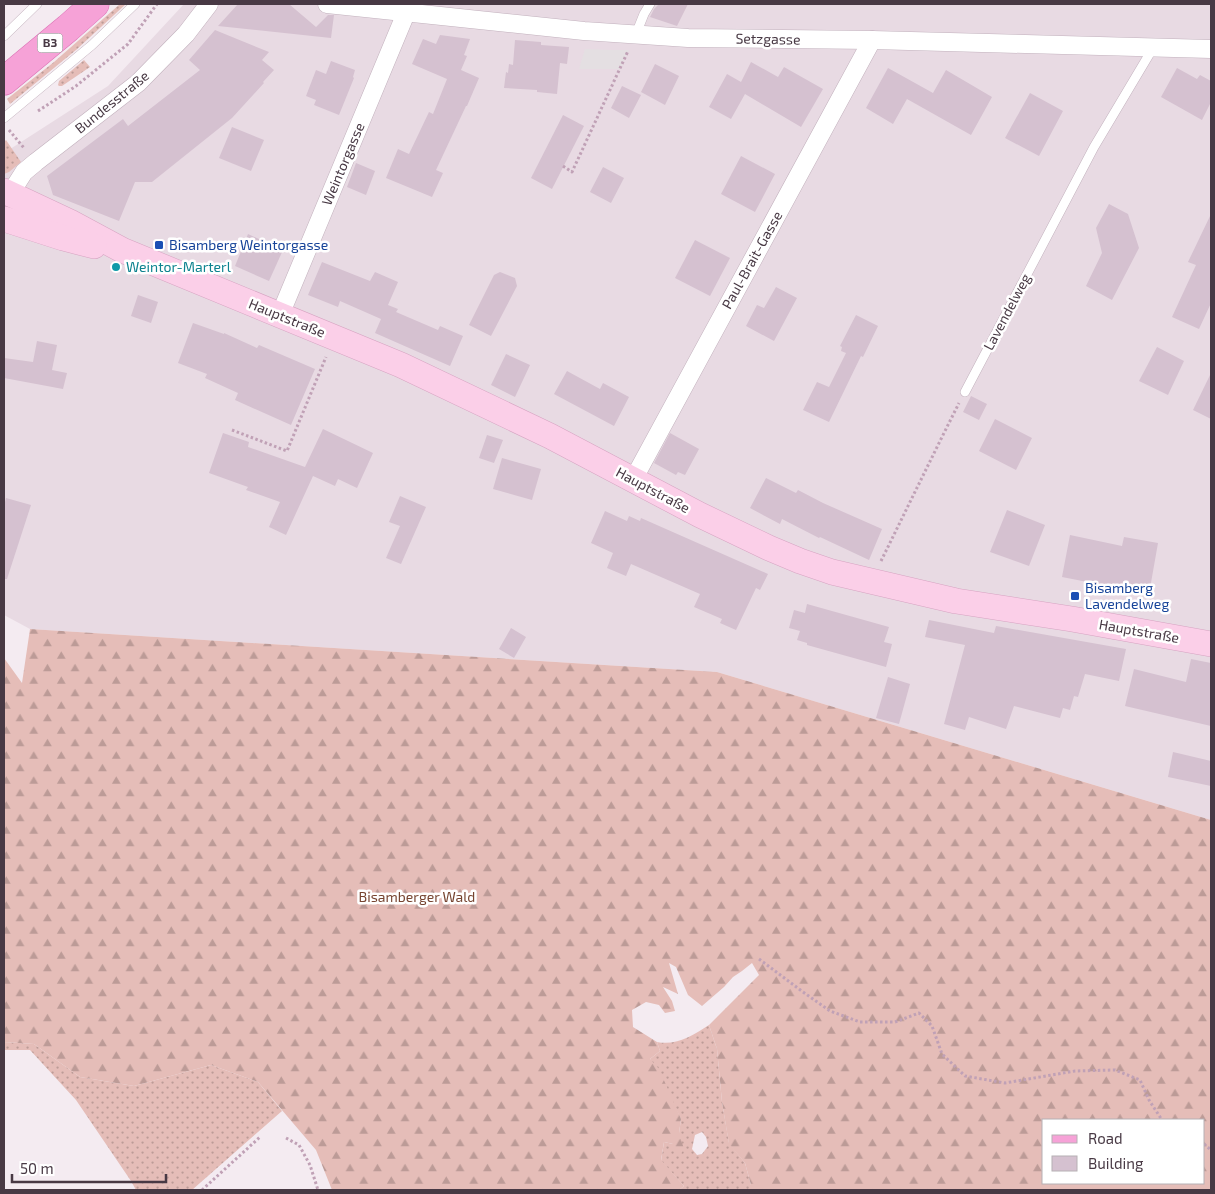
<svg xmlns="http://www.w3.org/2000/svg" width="1215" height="1194" viewBox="0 0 1215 1194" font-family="'Exo 2',sans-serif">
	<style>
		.residential { fill: #e8dae3 }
		.grass { fill: url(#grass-dots); fill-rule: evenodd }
		.forest { fill: url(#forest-firs); fill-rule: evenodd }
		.parking { fill: #e4dfe2 }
		.building { fill: #d5c1d0 }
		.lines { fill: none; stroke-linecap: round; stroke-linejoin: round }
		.lane-casing { stroke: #c2b1bd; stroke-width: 10 }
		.street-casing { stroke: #c2b1bd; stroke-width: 19 }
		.secondary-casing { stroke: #d6a4c2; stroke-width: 26 }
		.primary-casing { stroke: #db73b5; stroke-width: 29 }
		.path { stroke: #c0a1b6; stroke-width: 3; stroke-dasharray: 2.5 2.5; stroke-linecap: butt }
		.lane { stroke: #fff; stroke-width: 9 }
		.street { stroke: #fff; stroke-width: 18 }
		.secondary { stroke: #fbcfe8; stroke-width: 25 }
		.primary { stroke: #f6a2d7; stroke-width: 28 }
		.transit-dot { fill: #1a4fb4; stroke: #fff; stroke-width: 2 }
		.culture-dot { fill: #0f9aa8; stroke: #fff; stroke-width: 2 }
		.labels { text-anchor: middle; stroke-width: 5; stroke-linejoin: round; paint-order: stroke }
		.shield { fill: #fff; stroke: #7f747c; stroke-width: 1 }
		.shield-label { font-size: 12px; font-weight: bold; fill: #483944 }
		.street-label { font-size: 14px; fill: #483944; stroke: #fff }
		.transit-label { font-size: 14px; fill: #164399; stroke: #fff; text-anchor: start }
		.culture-label { font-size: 14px; fill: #0d838f; stroke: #fff; text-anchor: start }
		.park-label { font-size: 14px; fill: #764430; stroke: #fff }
	</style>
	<defs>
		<pattern id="grass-dots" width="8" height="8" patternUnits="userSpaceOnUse" patternTransform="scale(1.25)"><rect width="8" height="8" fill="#e5bdb8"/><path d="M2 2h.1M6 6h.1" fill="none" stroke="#bc9b97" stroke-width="1.8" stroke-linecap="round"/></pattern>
		<pattern id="forest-firs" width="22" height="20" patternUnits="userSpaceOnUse" patternTransform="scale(1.25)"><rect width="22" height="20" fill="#e5bdb8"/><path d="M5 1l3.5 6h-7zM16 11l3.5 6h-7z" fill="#bc9b97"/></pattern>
	</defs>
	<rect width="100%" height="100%" fill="#f4ebf1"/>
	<polygon class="residential" points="184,4 1211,4 1211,820 717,672 30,629 4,615 4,153 108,86"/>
	<g class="grass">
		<polygon points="120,4 126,4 76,50 10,104 7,99 54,62"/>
		<polygon points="84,60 90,67 62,86 59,86 58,85 59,81"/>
		<polygon points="6,140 21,162 9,172 4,174 4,142"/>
		<path d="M 709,1025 L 717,1049 L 722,1102 L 729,1143 L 745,1163 L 751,1185 L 751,1190 L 679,1190 L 684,1186 L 661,1161 L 664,1142 L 673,1144 L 679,1133 L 681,1119 L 650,1059 L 660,1051 L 657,1042 C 677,1046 693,1035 709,1025 ZM 702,1132 L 706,1137 L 708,1146 L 702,1154 L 697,1155 L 692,1149 L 695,1135 Z"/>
		<polygon points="4,1042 34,1044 80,1077 134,1086 211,1065 258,1082 282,1111 192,1190 136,1190 131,1181 76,1100 30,1050 4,1050"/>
	</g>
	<path class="forest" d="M 30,629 L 717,672 L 1211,820 L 1211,1190 L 751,1190 L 751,1185 L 745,1163 L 729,1144 L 722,1102 L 717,1049 L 709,1025 L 759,975 L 752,963 L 742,971 L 733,977 L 724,987 L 702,1006 L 688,995 L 676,967 L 669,963 L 678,994 L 663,987 L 672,1001 L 675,1011 L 665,1013 L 659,1005 L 646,1002 L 632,1010 L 633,1027 L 657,1042 L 660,1051 L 650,1059 L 659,1069 L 681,1119 L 679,1133 L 684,1149 L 680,1155 L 673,1144 L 664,1142 L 661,1160 L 684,1186 L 679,1190 L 332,1190 L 316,1150 L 258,1082 L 211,1065 L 134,1086 L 80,1077 L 34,1044 L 4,1042 L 4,658 L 22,683 ZM 1044,1120 L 1204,1120 L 1204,1183 L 1044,1183 Z"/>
	<polygon class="parking" points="585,49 612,50 629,50 620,69 579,69"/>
	<g class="building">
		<polygon points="238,4 289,4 316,27 328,15 334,15 331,38 218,26"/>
		<polygon points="659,4 688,4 677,26 650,17 654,9"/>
		<polygon points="215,30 269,52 262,60 274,70 263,82 264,83 232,118 152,182 135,182 119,221 53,195 47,176 123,119 128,126 200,70 189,60"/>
		<polygon points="440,35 470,39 464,55 467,56 461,70 479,78 467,106 466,106 436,170 443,173 432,197 386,178 398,149 409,154 429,112 433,114 447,79 412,64 423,39 436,44"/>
		<polygon points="515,40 541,42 541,45 569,47 567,64 560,63 557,94 537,92 537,90 504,88 506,72 508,73 509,64 513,65"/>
		<polygon points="331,61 355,70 353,77 354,78 339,115 314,105 316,100 306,96 316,70 326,74"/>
		<polygon points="751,62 778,77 784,67 823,89 801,127 745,94 731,119 709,107 727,74 741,82"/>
		<polygon points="655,64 679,76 665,105 641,92"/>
		<polygon points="888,68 933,93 946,70 992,97 971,135 907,99 893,124 866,108"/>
		<polygon points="1177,68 1197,79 1200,75 1211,81 1211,102 1202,120 1161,97"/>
		<polygon points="622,86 641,95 629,118 611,108"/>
		<polygon points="1030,93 1063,111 1039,156 1005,138"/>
		<polygon points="563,115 584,126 552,189 531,178"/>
		<polygon points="232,127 264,140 251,171 219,158"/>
		<polygon points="741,156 775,174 755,212 721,194"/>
		<polygon points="356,163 375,171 366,195 347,187"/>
		<polygon points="603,167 624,178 611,203 590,192"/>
		<polygon points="1109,204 1128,214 1139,248 1112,300 1086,286 1102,253 1096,228"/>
		<polygon points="1211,214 1211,303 1199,329 1172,317 1196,265 1188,262"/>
		<polygon points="248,234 283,250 269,281 235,266"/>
		<polygon points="695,240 730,258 710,296 675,278"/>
		<polygon points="322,262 370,281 375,272 398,282 388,305 398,309 396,312 438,330 440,326 463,336 450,366 375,333 381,319 340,301 338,307 308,295"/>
		<polygon points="500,272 515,278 517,286 491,336 469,325 494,275"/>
		<polygon points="776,287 797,298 774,341 746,326 757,305 764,308"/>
		<polygon points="138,295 158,302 151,323 131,316"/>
		<polygon points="856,315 878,326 863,357 861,356 829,422 803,410 817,382 829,387 846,353 841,351 842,347 840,346"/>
		<polygon points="193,323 224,334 224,333 257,348 259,345 315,369 291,425 235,400 238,393 205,378 207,374 178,363"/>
		<polygon points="37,341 57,345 52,370 67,373 63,389 4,378 4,358 33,362"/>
		<polygon points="1157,347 1184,361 1168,395 1139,381"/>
		<polygon points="506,354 530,365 515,397 491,385"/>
		<polygon points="567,371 600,389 603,383 629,397 614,426 554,394"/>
		<polygon points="1211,373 1211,419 1193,410"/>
		<polygon points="971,396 987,404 979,420 963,412"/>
		<polygon points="995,419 1032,438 1016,470 979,451"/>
		<polygon points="323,429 373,453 357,488 338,479 335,486 313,476 286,535 269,527 280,502 246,490 248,487 209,473 223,433 249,442 248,447 305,467"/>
		<polygon points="670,433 699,449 685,475 678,472 676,475 654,463"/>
		<polygon points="487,435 503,440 494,463 479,458"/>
		<polygon points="502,458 541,469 532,500 493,489"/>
		<polygon points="766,478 796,493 798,490 823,503 882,529 869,560 820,537 819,538 782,519 780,524 750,508"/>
		<polygon points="400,496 426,507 401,564 386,558 400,526 389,522"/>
		<polygon points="6,498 31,505 7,579 4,579 4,506"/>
		<polygon points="1007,510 1045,525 1029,566 990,552"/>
		<polygon points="605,511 627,521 629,516 640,521 641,518 768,574 760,590 756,588 736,630 720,623 722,619 694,607 700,594 631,564 626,576 607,568 613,553 591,543"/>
		<polygon points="1070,535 1122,546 1124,537 1158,543 1149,594 1062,577"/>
		<polygon points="807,604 889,627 884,642 892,644 886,667 807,645 807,643 797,640 800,631 789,628 794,610 805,613"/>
		<polygon points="929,620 994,633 996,626 1126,649 1119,681 1085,674 1078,697 1074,696 1070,710 1063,708 1060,718 1014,706 1006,729 969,717 965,730 944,724 965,645 925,637"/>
		<polygon points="511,628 526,637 514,658 499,649"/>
		<polygon points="1191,659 1211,663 1211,726 1125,706 1134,669 1186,682"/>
		<polygon points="888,677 910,684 899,724 876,718"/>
		<polygon points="1173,752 1211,761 1211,786 1168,777"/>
	</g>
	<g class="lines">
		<defs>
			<g id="lane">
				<polyline points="636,34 644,14 650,4"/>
				<polyline points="4,36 37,4"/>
				<polyline points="4,118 92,45 135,4"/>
				<polyline points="965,392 1094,147 1153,48"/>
			</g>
			<g id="street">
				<polyline points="327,4 584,31 688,38 872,40 1211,49"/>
				<polyline points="10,194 24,172 36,162 138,83 186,34 209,4"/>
				<polyline points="280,315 406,13"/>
				<polyline points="633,480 872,40"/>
			</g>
			<g id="secondary">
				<polyline points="4,191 70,222 122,250 401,365 550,436 700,515 769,548 800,561 832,572 956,601 1072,619 1211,644"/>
				<polyline points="4,219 63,238 94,246"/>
			</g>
			<polyline id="primary" points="4,81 68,28 95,4"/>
		</defs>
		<use href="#lane" class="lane-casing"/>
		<use href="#street" class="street-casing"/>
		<use href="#secondary" class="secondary-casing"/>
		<use href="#primary" class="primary-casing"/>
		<g class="path">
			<polyline points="38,111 76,86 128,44 157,4"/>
			<polyline points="9,130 24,148"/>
			<polyline points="563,166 572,172 628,51"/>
			<polyline points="232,430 287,451 326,357"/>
			<polyline points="881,561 940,441 959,403"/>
			<polyline points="759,959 803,992 830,1011 860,1022 895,1022 919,1013 932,1026 942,1054 965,1076 1005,1083 1075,1071 1115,1070 1140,1080 1149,1100 1162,1120"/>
			<polyline points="286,1138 299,1145 310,1165 318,1190"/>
			<polyline points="1204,1144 1211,1150"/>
			<polyline points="202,1190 260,1137"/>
		</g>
		<use href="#lane" class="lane"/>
		<use href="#street" class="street"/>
		<use href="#secondary" class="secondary"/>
		<use href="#primary" class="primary"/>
	</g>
	<g class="transit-dot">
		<rect x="154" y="240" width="10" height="10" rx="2.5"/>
		<rect x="1070" y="591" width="10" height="10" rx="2.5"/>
	</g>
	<circle class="culture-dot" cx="116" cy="267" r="5"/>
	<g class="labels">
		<rect class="shield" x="37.5" y="33.5" width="25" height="19" rx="4"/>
		<g class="shield-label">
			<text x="50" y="47">B3</text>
		</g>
		<g class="street-label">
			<text transform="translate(768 39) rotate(1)" y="5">Setzgasse</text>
			<text transform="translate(112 102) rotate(-39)" y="5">Bundesstraße</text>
			<text transform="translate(343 164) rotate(-67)" y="5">Weintorgasse</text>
			<text transform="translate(752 260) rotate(-61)" y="5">Paul-Brait-Gasse</text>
			<text transform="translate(1007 312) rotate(-62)" y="5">Lavendelweg</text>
			<text transform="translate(287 318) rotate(22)" y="5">Hauptstraße</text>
			<text transform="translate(653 490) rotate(28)" y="5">Hauptstraße</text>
			<text transform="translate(1139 631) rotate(10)" y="5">Hauptstraße</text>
		</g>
		<g class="transit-label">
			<text x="169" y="250">Bisamberg Weintorgasse</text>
			<text x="1085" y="593">Bisamberg<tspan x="1085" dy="16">Lavendelweg</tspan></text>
		</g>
		<g class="culture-label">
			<text x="126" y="272">Weintor-Marterl</text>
		</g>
		<g class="park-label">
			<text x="417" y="902">Bisamberger Wald</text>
		</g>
	</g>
	<rect width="1215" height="1194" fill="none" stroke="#483944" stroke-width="10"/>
	<rect x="1042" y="1119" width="162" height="65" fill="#ffffff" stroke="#b6b0b4"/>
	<rect x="1052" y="1135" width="25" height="8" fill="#f6a2d7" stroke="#b6b0b4"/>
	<text x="1088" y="1144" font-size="15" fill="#483944">Road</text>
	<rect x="1052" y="1156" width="25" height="15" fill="#d5c1d0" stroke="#b6b0b4"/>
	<text x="1088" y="1169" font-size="15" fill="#483944">Building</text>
	<path d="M12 1174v8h154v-8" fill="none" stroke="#483944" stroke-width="2.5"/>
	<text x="20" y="1174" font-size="15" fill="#483944" stroke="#ffffff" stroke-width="4" paint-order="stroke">50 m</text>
</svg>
